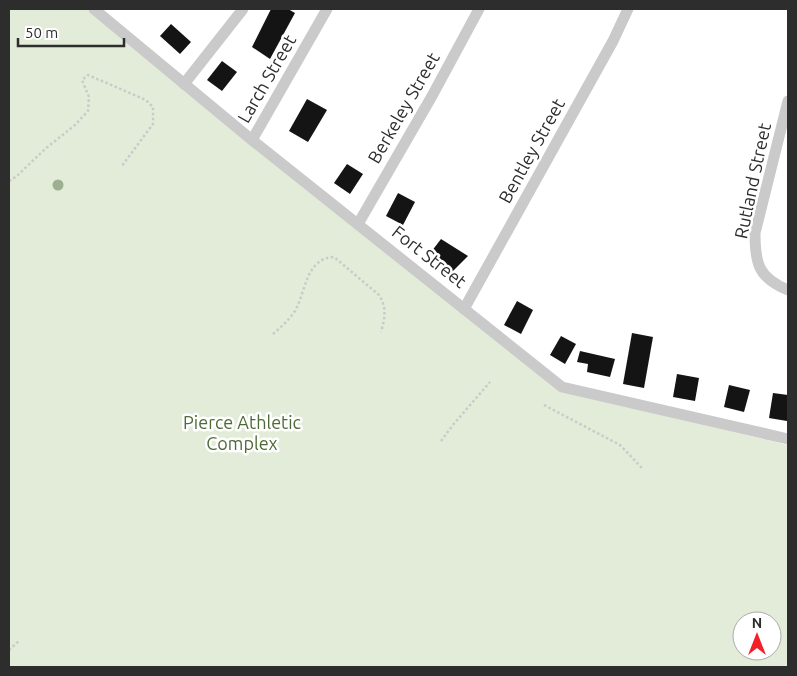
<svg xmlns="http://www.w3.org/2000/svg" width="797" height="676" viewBox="0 0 797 676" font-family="Ubuntu,sans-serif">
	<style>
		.green { fill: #e2ecd9; fill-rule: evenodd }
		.building { fill: #141414 }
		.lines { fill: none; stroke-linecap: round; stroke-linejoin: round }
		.path { stroke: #cacaca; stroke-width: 2.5; stroke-dasharray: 2.5 2.5; stroke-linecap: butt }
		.street { stroke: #cacaca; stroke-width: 11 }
		.tree { fill: #9eae91 }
		.labels { text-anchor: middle; stroke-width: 5; stroke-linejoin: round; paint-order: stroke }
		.street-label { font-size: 18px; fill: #2d2d2d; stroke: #fff }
		.park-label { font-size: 18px; fill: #4e6b37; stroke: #fff }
	</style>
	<rect width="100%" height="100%" fill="#fff"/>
	<path class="green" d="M 9,9 L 87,9 L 563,390 L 586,397 L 788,445 L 788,667 L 9,667 ZM 742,621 L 772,621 L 772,651 L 742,651 Z"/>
	<g class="building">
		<polygon points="271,9 288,9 295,13 270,59 252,47"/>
		<polygon points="171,24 191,42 180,54 160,36"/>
		<polygon points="222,61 237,72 222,91 207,80"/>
		<polygon points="307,99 327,110 308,142 289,131"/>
		<polygon points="347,164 363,174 350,194 334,183"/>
		<polygon points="398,193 415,202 403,225 386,216"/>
		<polygon points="441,239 468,256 450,274 428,256"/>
		<polygon points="517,301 533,310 521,334 504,325"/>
		<polygon points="632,333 653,337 644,388 623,384"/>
		<polygon points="561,336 576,344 565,364 550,355"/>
		<polygon points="580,351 615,359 610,377 587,372 588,364 577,362"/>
		<polygon points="677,374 699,378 695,401 673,397"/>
		<polygon points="729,385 750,390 744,412 724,407"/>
		<polygon points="773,393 788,395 787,421 769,418"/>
	</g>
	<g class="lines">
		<g class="path">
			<polyline points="9,181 17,176 45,149 75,125 88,111 89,97 82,80 88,75 146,100 153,107 153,124 121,167"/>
			<path d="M 273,334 C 281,327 289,320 295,311 C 306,291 306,258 334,257 L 379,295 C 387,308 385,318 381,332"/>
			<polyline points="544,405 620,445 642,468"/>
			<polyline points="441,441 452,426 490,382"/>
			<polyline points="9,650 20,640"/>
		</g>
		<g class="street">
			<polyline points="94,9 252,140 562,387 788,439"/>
			<polyline points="184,84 243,9"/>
			<path d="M 788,101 L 755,233 C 755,263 758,278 788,290"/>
			<polyline points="252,140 327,9"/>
			<polyline points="358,224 432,96 479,9"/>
			<polyline points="464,309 613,41 628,9"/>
		</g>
	</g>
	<circle class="tree" cx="58" cy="185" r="5.5"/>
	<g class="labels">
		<g class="street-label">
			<text transform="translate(267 79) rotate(-60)" y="6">Larch Street</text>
			<text transform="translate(404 108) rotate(-60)" y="6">Berkeley Street</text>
			<text transform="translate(532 151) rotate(-61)" y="6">Bentley Street</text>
			<text transform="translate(753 181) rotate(-78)" y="6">Rutland Street</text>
			<text transform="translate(429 257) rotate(38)" y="6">Fort Street</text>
		</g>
		<g class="park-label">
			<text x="242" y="429">Pierce Athletic<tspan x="242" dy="21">Complex</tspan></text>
		</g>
	</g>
	<rect width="797" height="676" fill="none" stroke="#2d2d2d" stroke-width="20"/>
	<g transform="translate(757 636)"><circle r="24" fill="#ffffff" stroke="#ababab"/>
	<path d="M0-4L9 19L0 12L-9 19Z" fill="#f22128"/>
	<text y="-8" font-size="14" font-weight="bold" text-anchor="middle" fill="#2d2d2d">N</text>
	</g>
	<path d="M18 38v8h106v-8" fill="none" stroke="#2d2d2d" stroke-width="2.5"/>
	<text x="25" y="38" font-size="15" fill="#2d2d2d" stroke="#ffffff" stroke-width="4" paint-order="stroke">50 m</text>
</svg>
